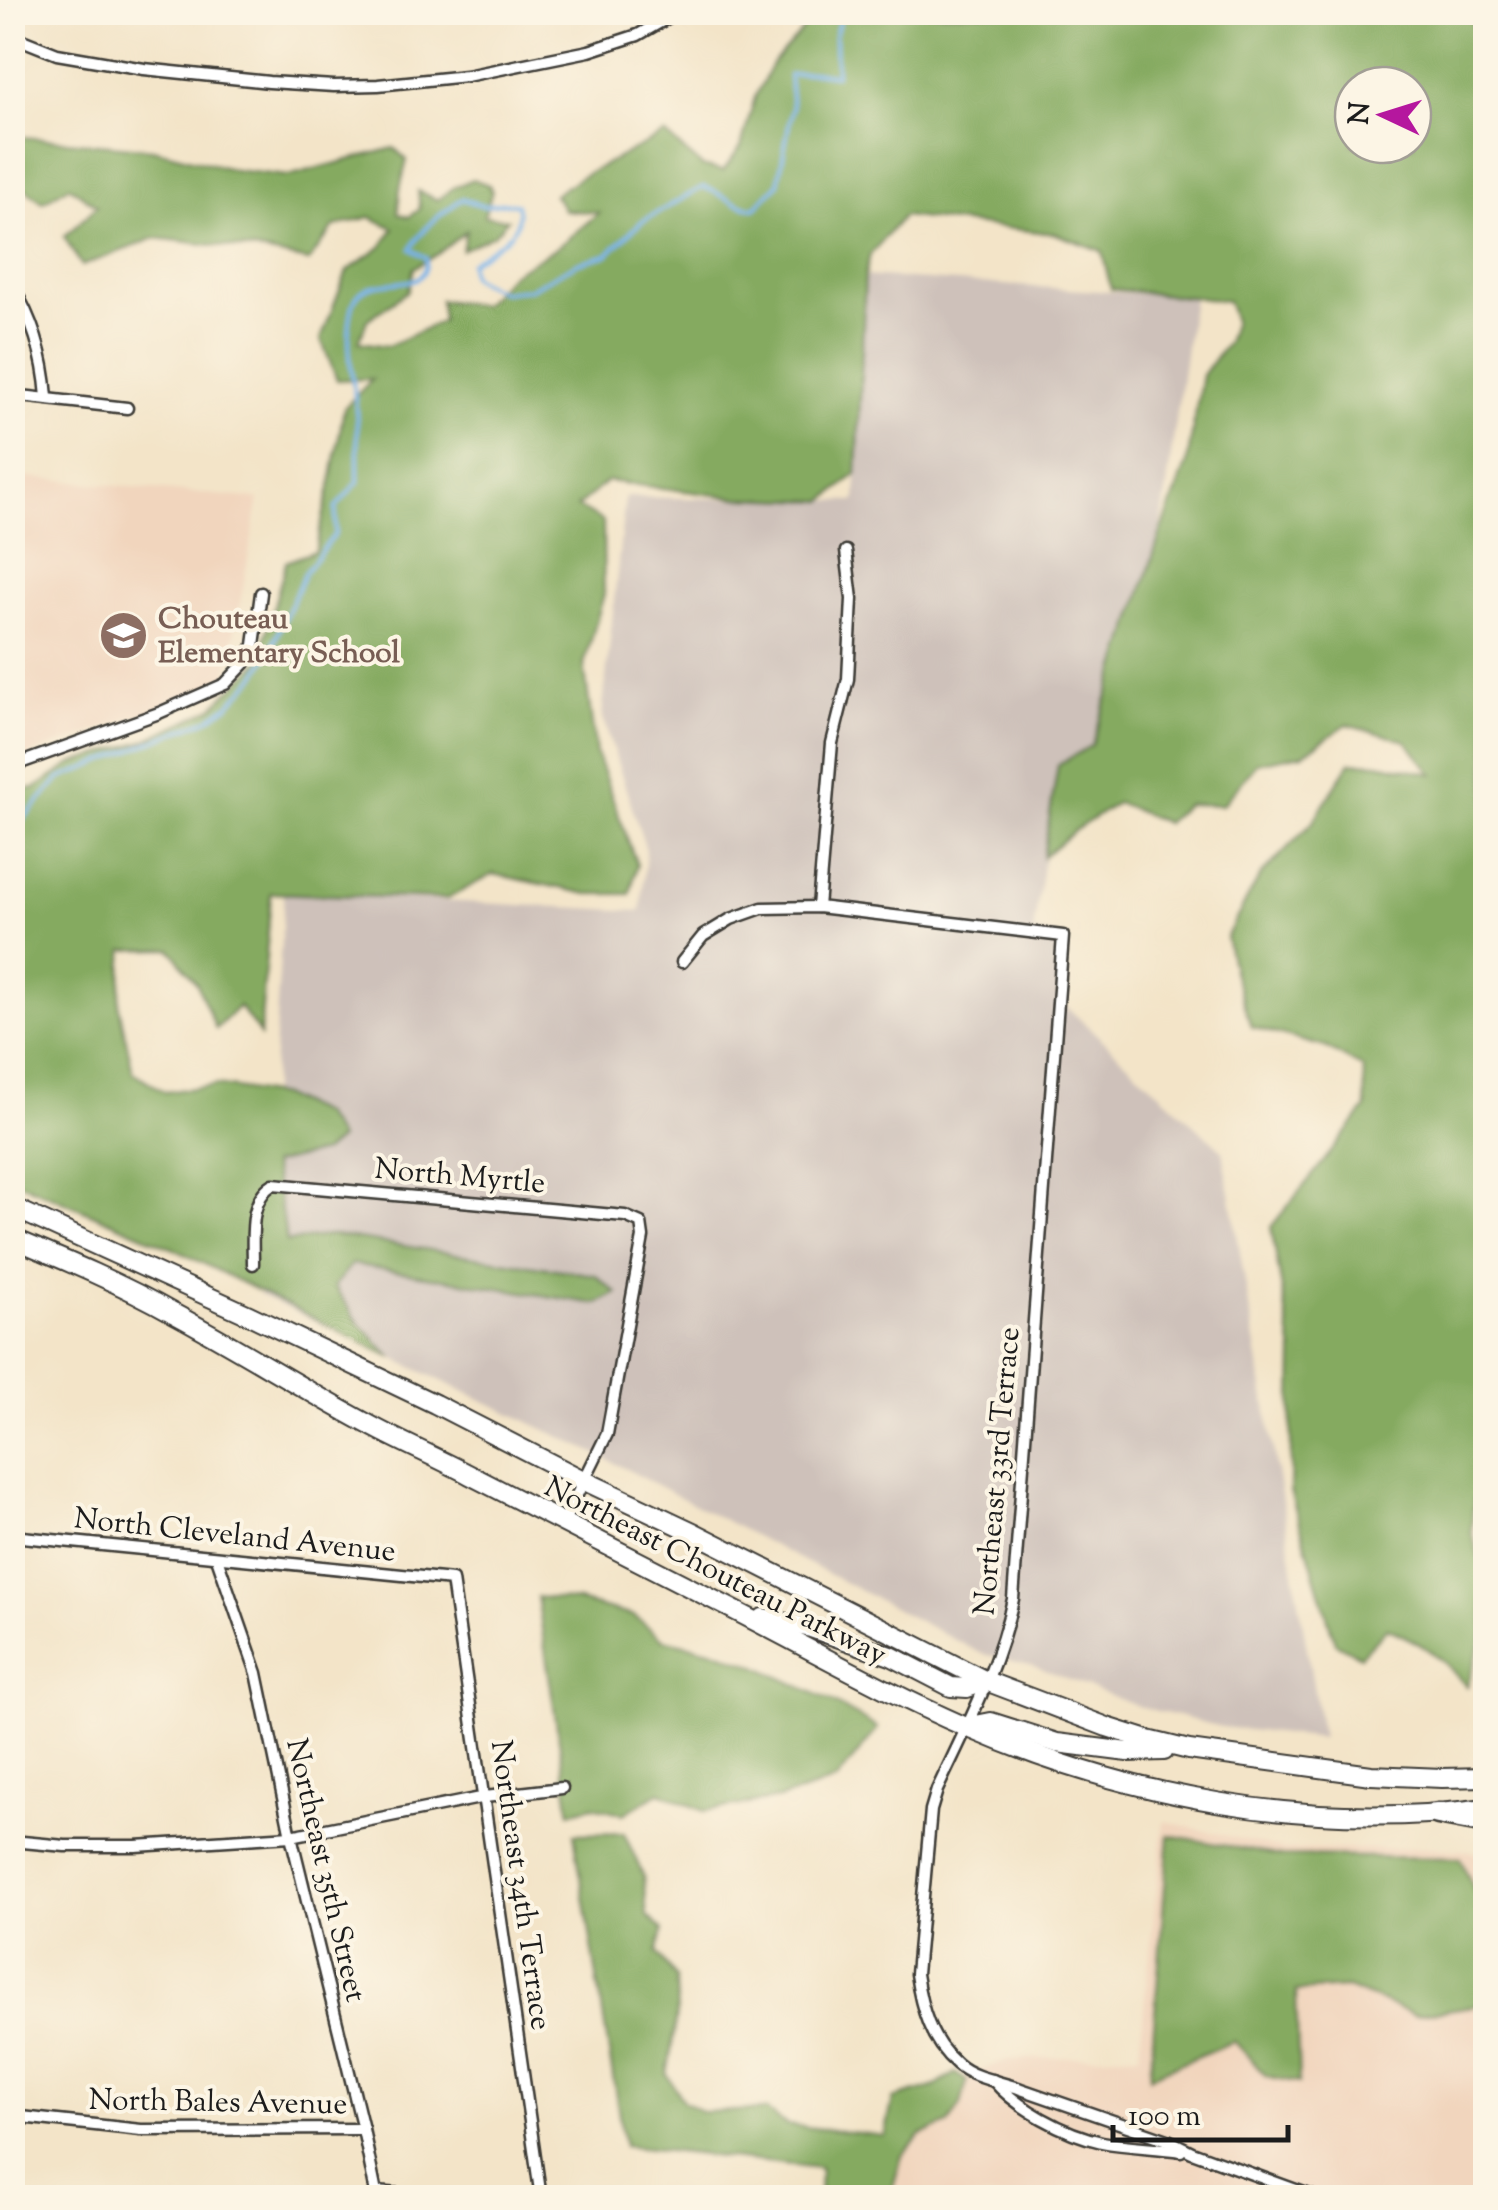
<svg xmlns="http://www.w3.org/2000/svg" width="1498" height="2210" viewBox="0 0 1498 2210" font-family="'Sorts Mill Goudy',serif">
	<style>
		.built { fill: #f1d5bd }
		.industrial { fill: #cec1ba }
		.forest { fill: #85aa60; stroke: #50633e; stroke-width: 2.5; fill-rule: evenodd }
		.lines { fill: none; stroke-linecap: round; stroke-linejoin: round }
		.stream { stroke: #78b3e9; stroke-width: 4 }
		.street-casing { stroke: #3c3a36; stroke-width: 15 }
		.primary-casing { stroke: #3c3a36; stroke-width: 22 }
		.highway-casing { stroke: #3c3a36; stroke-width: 25 }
		.street { stroke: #fff; stroke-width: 10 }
		.primary { stroke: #fff; stroke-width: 18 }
		.highway { stroke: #fff; stroke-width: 20 }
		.labels { text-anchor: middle; stroke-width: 8; stroke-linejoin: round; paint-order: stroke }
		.education-label { font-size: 30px; font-weight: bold; fill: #785e54; stroke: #fcf5e5; text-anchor: start }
		.street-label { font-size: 30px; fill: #1c1c1c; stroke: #fcf5e5 }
	</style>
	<rect width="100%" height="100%" fill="#fcf5e5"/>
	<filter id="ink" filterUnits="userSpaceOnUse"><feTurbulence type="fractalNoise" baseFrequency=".01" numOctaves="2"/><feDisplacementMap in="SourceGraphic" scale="20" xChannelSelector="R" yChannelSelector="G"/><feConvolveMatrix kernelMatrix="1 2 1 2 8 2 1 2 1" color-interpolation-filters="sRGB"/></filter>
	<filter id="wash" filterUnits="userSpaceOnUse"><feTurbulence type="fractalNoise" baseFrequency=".0048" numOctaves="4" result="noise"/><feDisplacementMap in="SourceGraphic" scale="40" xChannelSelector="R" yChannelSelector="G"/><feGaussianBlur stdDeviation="2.25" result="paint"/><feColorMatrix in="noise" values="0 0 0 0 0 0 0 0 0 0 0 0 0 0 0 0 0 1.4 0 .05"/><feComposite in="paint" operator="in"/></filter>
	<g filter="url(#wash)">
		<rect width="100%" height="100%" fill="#f3e4c8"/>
		<g class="built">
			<polygon points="13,476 259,499 225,684 13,761"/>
			<polygon points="1164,1821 1285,1850 1422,1848 1470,1851 1485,1857 1485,2197 888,2198 893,2135 957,2080 1007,2060 1139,2054"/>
		</g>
		<polygon class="industrial" points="865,276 1193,297 1160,535 1092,745 1058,765 1033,932 1063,936 1058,999 1223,1151 1322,1738 1221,1727 1141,1707 1031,1665 982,1654 597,1454 259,1295 284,893 641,911 646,850 602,716 625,497 856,501"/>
		<g class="forest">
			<path d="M 813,13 L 1466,13 L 1486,49 L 1486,1482 L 1474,1498 L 1471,1532 L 1484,1571 L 1484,1632 L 1467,1687 C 1439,1655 1426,1645 1387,1628 L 1360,1656 L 1335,1643 L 1290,1491 L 1293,1352 L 1271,1227 L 1366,1108 L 1363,1068 L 1325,1047 L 1251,1027 L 1234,975 L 1226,937 L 1260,876 L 1313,822 L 1350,762 L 1378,763 L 1433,774 L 1406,741 L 1347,724 L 1303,754 L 1257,763 L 1222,805 L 1187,804 L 1166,823 L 1117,803 L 1074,831 L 1043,857 L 1058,765 L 1092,745 L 1160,535 L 1187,463 L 1202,375 L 1227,343 L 1234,321 L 1227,301 L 1111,289 L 1102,251 L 1056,234 L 903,216 L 870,255 L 865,276 L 857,474 L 824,501 L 739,498 L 607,481 L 577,507 L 603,521 L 604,594 L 584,665 L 596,753 L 637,865 L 630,894 L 588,894 L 493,874 L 447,899 L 271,893 L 260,1035 L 239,1006 L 216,1029 L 197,984 L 171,949 L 124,950 L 119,1006 L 133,1072 L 165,1092 L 217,1085 L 283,1096 L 322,1114 L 339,1139 L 324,1152 L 272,1164 L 287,1242 L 332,1235 L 595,1275 L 617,1293 L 596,1304 L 352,1264 L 334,1286 L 358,1322 L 393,1358 L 172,1248 L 13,1180 L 12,791 L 35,788 L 74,763 L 144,741 L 212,708 L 258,663 L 286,562 L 315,551 L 331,483 L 344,408 L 372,379 L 337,380 L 321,339 L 347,271 L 381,247 L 394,228 L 370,217 L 334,227 L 309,261 L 254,250 L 155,238 L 82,266 L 64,237 L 97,206 L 69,186 L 43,202 L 13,180 L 13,136 L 153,149 L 235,170 L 288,176 L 394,148 L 407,160 L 400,189 L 398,213 L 409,217 L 420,209 L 418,191 L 438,200 L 454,187 L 473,179 L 489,185 L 492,191 L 484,216 L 508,219 L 495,234 L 462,250 L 466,231 L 439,253 L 414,268 L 408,291 L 367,320 L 359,342 L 388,346 L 442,321 L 440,300 L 482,305 L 511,274 L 556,248 L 599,213 L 564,210 L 554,195 L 580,177 L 665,134 L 702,166 L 723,171 L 741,147 L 755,97 L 772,64 L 802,31 ZM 1353,85 L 1413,85 L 1413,145 L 1353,145 Z"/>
			<polygon points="537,1597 578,1601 634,1616 663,1639 720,1652 759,1667 829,1700 878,1728 837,1780 779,1799 704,1811 660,1792 624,1814 593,1806 570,1812"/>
			<polygon points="624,1833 643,1875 647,1916 663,1930 657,1953 676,1978 677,2015 667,2075 683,2101 703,2112 765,2110 788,2125 885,2136 893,2099 936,2086 955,2073 967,2081 961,2105 949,2124 921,2135 902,2156 890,2197 819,2197 820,2168 624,2146 574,1834"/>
			<polygon points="1169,1835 1281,1856 1460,1858 1485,1914 1485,1996 1479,2005 1415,2015 1347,1988 1296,1991 1299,2083 1266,2076 1234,2041 1150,2076"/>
		</g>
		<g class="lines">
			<path class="stream" d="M 12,832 L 59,779 L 209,719 L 230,704 L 255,677 L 266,660 L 305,572 L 335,534 L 336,507 L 358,482 C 358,454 358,426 355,397 C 351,367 345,335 353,305 C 363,266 430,301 426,258 L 411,249 C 422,228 443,212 462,199 L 484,206 L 505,203 L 517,204 C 526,237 488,248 470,263 L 471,277 L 502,292 L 529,289 L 578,263 L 607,255 L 641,222 L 703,187 C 722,193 735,207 755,208 L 778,184 L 792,108 L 789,75 L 813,72 L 836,75 L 835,36 L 842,12"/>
		</g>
	</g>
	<g filter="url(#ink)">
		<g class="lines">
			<defs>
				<g id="street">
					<polyline points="12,36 57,54 144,69 269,82 334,86 378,85 466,76 589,51 638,35 678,12"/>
					<path d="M 12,286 C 34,321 44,357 47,397"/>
					<polyline points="12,395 127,408"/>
					<polyline points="12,766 159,713 225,684 245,663 254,645 261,593"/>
					<polyline points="818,907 832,743 848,679 852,599 846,551"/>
					<path d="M 682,962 L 703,936 L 731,919 L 762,908 L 818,907 L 1063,936 L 1013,1599 C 999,1666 966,1728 937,1790 L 931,1810 L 916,1974 C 921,2008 930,2041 957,2064 C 974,2079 1000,2081 1021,2089 C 1070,2106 1119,2123 1168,2140 L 1192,2152 L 1318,2198"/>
					<path d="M 253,1264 C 253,1237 248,1200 273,1184 L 625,1216 L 641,1223 L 643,1237 L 607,1434 L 563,1523"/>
					<polyline points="12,1536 452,1580 541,2198"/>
					<polyline points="217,1558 257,1673 291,1836 363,2129 377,2198"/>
					<polyline points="12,1841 65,1846 136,1846 291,1836 485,1797 562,1788"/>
					<path d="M 993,2080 C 1017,2108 1064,2134 1102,2142 C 1128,2147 1155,2147 1181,2151"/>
					<polyline points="12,2116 141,2130 363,2129"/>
					<polyline points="375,2192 453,2198"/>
				</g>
				<g id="primary">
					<polyline points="12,1207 249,1315 435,1404 585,1481 695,1533 986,1681 1107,1727 1148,1740 1189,1750 1371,1775 1442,1778 1486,1777"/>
					<path d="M 12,1238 C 67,1261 122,1284 173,1313 C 244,1351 312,1395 383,1432 C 412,1447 442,1460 470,1475 C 554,1518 638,1561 722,1604 C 803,1645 883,1691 966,1727 C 1127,1797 1310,1832 1486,1808"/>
					<polyline points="763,1618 811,1628 891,1656 951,1687 967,1688 986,1681"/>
					<polyline points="966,1727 991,1722 1057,1743 1128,1752 1164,1751"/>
				</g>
				<polyline id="highway" points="1438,1814 1486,1823"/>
			</defs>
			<use href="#street" class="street-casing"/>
			<use href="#primary" class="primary-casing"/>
			<use href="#highway" class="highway-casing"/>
			<use href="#street" class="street"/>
			<use href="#primary" class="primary"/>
			<use href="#highway" class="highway"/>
		</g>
	</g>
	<defs>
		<symbol id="school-disc" viewBox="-11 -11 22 22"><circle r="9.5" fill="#8d6e63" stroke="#fcf5e5"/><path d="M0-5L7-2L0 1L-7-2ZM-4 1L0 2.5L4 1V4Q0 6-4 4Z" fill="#fff"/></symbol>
	</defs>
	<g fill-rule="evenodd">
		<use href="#school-disc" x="96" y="608" width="55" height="55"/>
	</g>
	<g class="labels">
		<g class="education-label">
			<text x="158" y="628">Chouteau<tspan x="158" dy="34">Elementary School</tspan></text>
		</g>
		<g class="street-label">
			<text transform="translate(460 1175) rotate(5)" y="10">North Myrtle</text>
			<text transform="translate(996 1471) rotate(-85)" y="10">Northeast 33rd Terrace</text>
			<text transform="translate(235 1534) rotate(6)" y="10">North Cleveland Avenue</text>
			<text transform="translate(716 1570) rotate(27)" y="10">Northeast Chouteau Parkway</text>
			<text transform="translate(327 1870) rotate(77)" y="10">Northeast 35th Street</text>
			<text transform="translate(522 1885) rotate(82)" y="10">Northeast 34th Terrace</text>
			<text transform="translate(218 2101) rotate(1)" y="10">North Bales Avenue</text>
		</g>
	</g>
	<rect width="1498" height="2210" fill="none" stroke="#fcf5e5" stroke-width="50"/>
	<g transform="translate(1383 115) rotate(274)"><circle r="48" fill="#fcf5e5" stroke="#a29e95" stroke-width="2.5"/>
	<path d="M0-8L18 38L0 25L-18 38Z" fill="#b5179e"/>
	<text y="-15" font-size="28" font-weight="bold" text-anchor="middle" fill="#1c1c1c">N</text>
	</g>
	<path d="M1113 2125v15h175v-15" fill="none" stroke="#1c1c1c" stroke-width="5"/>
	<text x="1128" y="2125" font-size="30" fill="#1c1c1c" stroke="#fcf5e5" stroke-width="8" paint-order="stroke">100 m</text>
</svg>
